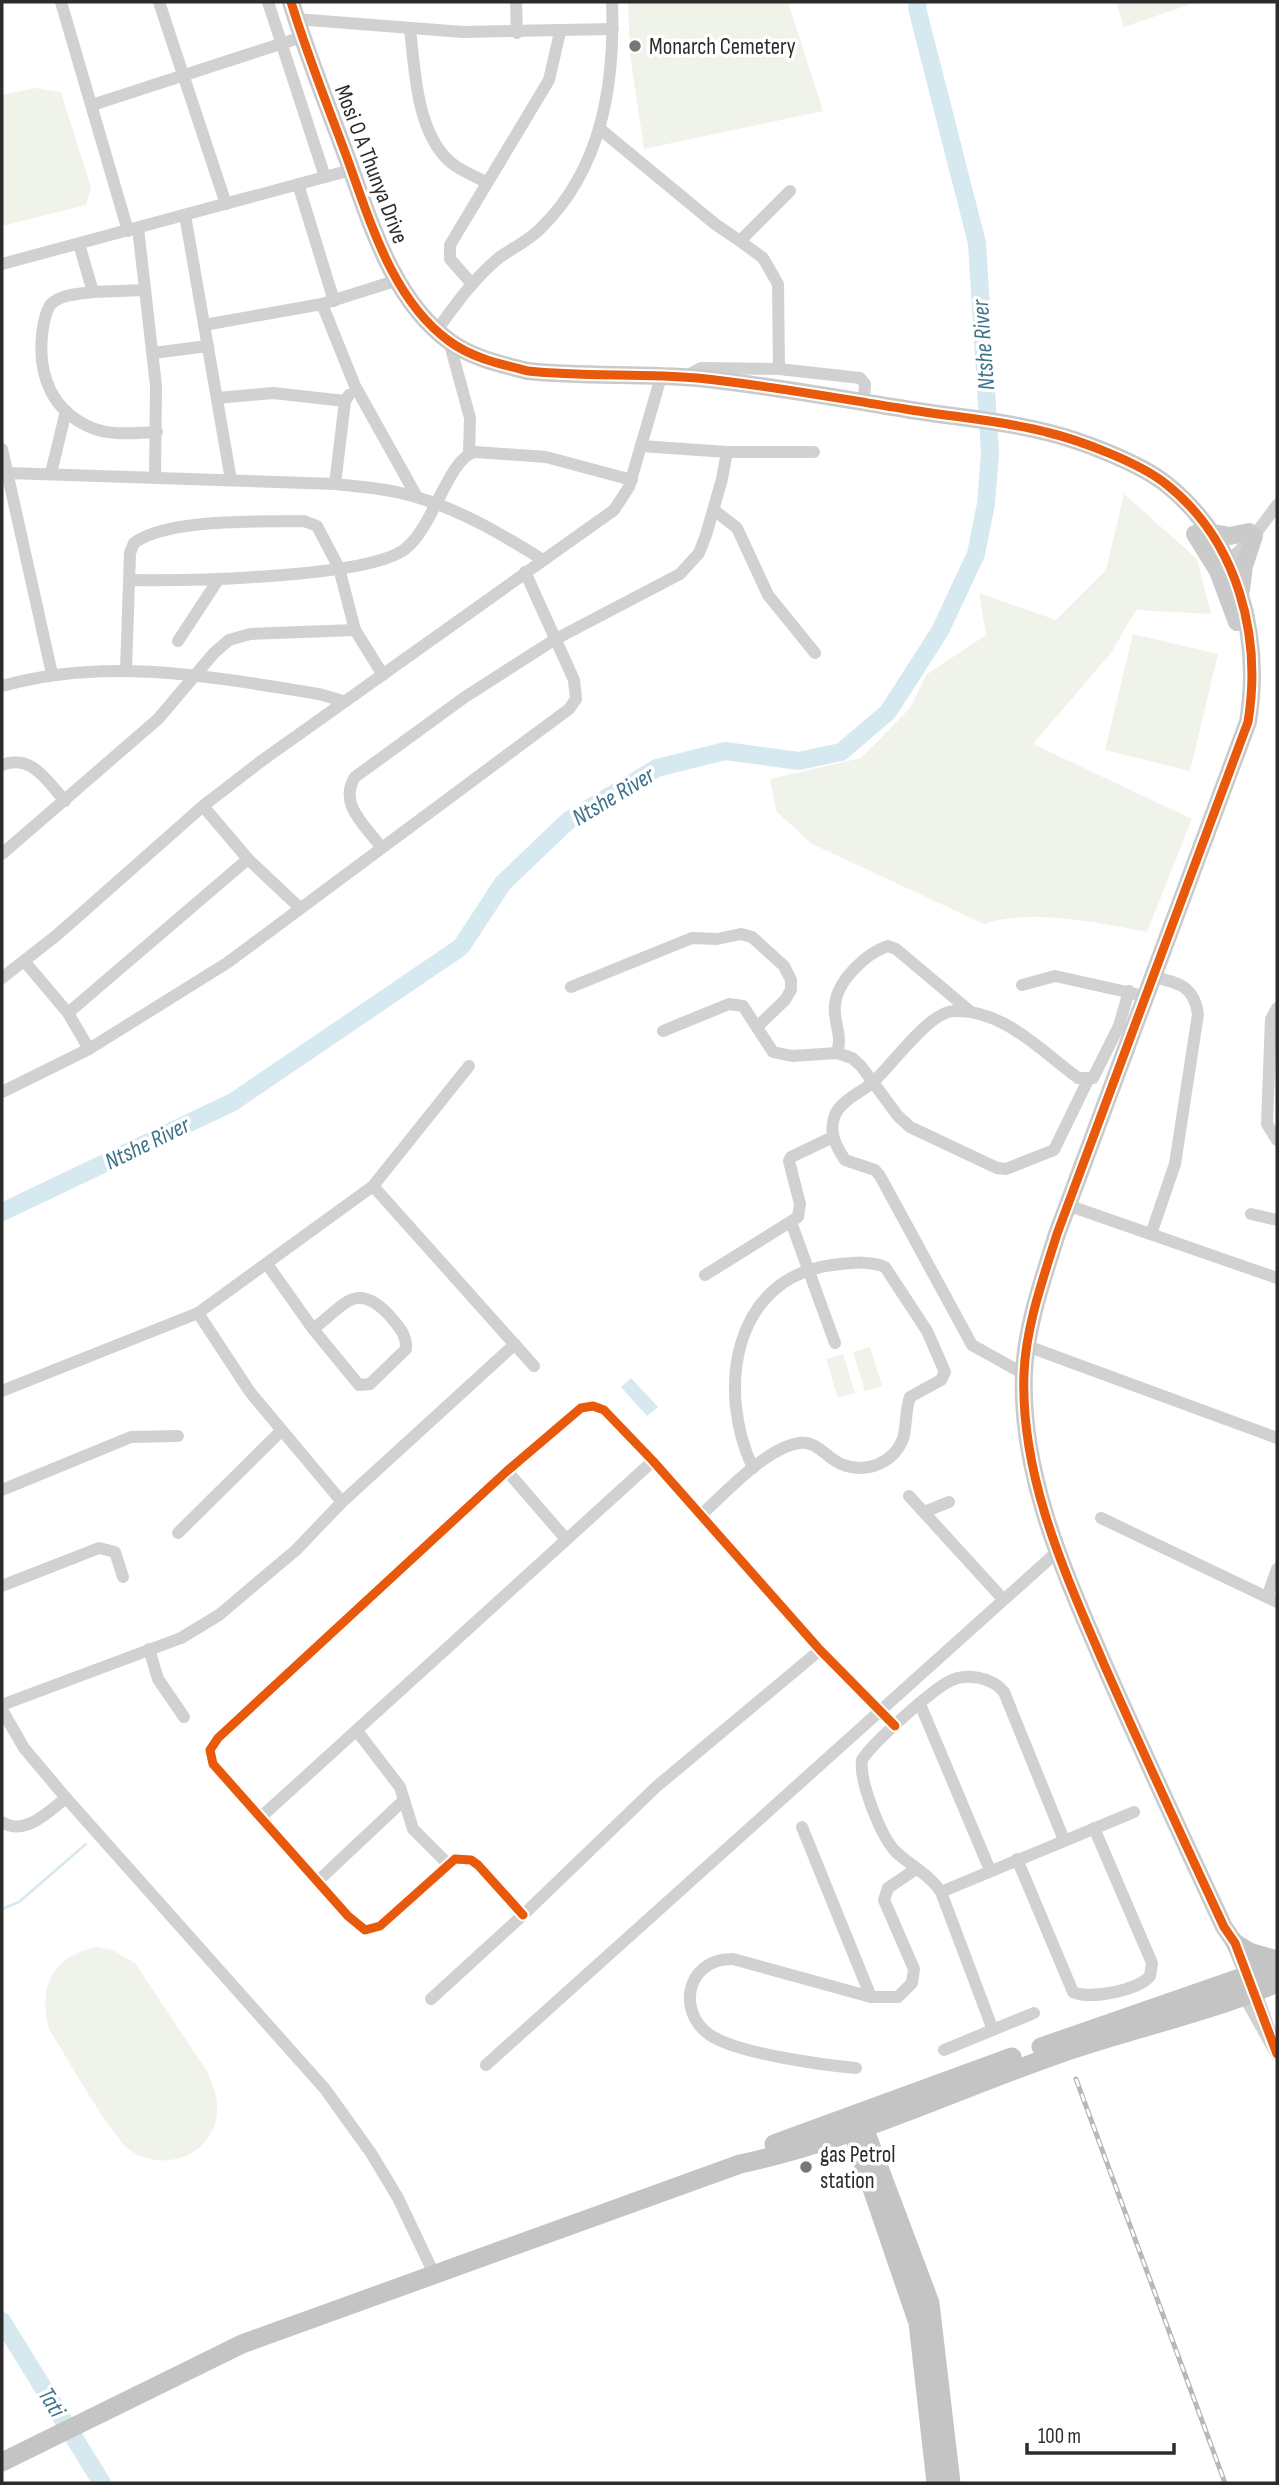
<svg xmlns="http://www.w3.org/2000/svg" width="1279" height="2485" viewBox="0 0 1279 2485" font-family="'Sofia Sans Condensed',sans-serif">
	<style>
		.green { fill: #f0f3ea }
		.water { fill: #d6e8f0 }
		.lines { fill: none; stroke-linecap: round; stroke-linejoin: round }
		.stream { stroke: #d6e8f0; stroke-width: 2.5 }
		.river { stroke: #d6e8f0; stroke-width: 18 }
		.street { stroke: #d1d1d1; stroke-width: 12 }
		.secondary { stroke: #cacaca; stroke-width: 18 }
		.primary { stroke: #c4c4c4; stroke-width: 19 }
		.rail-casing { stroke: #b8b8b8; stroke-width: 5 }
		.rail { stroke: #fff; stroke-width: 2.5; stroke-dasharray: 8; stroke-linecap: butt }
		.cycleway-casing { stroke: #fff; stroke-width: 13 }
		.cycleway { stroke: #e8590c; stroke-width: 9 }
		.poi-dot { fill: #767676; stroke: #fff; stroke-width: 2.5 }
		.labels { text-anchor: middle; stroke-width: 7; stroke-linejoin: round; paint-order: stroke }
		.poi-label { font-size: 23px; fill: #2c2c2c; stroke: #fff; text-anchor: start }
		.street-label { font-size: 23px; fill: #2c2c2c; stroke: #fff }
		.water-label { font-size: 24px; font-style: italic; fill: #3e7389; stroke: #fff }
	</style>
	<rect width="100%" height="100%" fill="#fff"/>
	<g class="green">
		<polygon points="628,2 788,2 823,111 644,149 630,55"/>
		<polygon points="1116,2 1197,2 1124,27"/>
		<polygon points="35,88 61,92 91,188 86,205 2,226 2,95"/>
		<path d="M 1124,494 L 1197,559 L 1211,614 L 1136,610 L 1111,653 L 1033,744 L 1192,819 L 1147,932 C 1100,923 1030,908 984,924 L 812,844 L 776,811 L 770,779 L 861,758 L 910,708 L 926,675 L 986,635 L 979,593 L 1056,620 L 1106,570 Z"/>
		<polygon points="1133,634 1218,654 1190,771 1105,750"/>
		<polygon points="870,1347 882,1386 865,1391 853,1352"/>
		<polygon points="843,1354 855,1393 838,1398 826,1359"/>
		<path d="M 97,1947 L 112,1950 L 135,1963 L 208,2073 C 214,2088 220,2103 216,2120 C 207,2158 161,2172 130,2150 C 110,2135 65,2054 49,2029 C 38,1986 52,1956 97,1947 Z"/>
	</g>
	<polygon class="water" points="631,1378 658,1407 647,1416 621,1387"/>
	<g class="lines">
		<polyline class="stream" points="2,1909 19,1902 86,1844"/>
		<g class="river">
			<polyline points="2,1212 233,1102 461,947 503,883 569,820 657,768 725,751 799,761 841,752 888,712 940,631 976,554 986,504 990,453 977,243 917,8 918,2"/>
			<polyline points="2,2321 102,2483"/>
		</g>
		<g class="street">
			<polyline points="61,2 128,231"/>
			<polyline points="159,2 226,204"/>
			<polyline points="268,2 325,177"/>
			<polyline points="516,2 517,33"/>
			<polyline points="296,19 463,32 613,29"/>
			<path d="M 410,29 C 415,70 416,129 448,160 C 458,170 473,175 486,182"/>
			<polyline points="92,105 302,37"/>
			<polyline points="600,129 715,224 740,241 790,191"/>
			<polyline points="298,184 334,301"/>
			<polyline points="185,215 231,480"/>
			<polyline points="138,228 156,386 155,478"/>
			<polyline points="740,241 763,258 778,284 779,369 860,378 865,384 864,400"/>
			<path d="M 79,244 L 93,292 C 80,294 61,294 51,304 C 45,312 43,326 42,335 C 38,376 52,411 92,428 C 112,436 136,433 157,432"/>
			<polyline points="2,264 351,170"/>
			<polyline points="472,284 450,259 450,245 549,80 560,32"/>
			<polyline points="93,292 145,290"/>
			<polyline points="322,304 355,386 417,497"/>
			<polyline points="204,325 322,304 398,280"/>
			<path d="M 437,330 C 456,304 475,277 500,257 C 513,248 528,241 540,229 C 602,169 615,84 612,2"/>
			<polyline points="449,341 470,418 469,453"/>
			<polyline points="153,353 208,346"/>
			<polyline points="684,377 701,368 779,369"/>
			<polyline points="217,398 273,393 345,401"/>
			<polyline points="641,446 727,452 814,452"/>
			<polyline points="2,449 52,674"/>
			<path d="M 8,473 L 335,484 C 362,487 390,489 416,497 C 461,510 503,535 543,560"/>
			<polyline points="51,473 66,411"/>
			<polyline points="335,484 345,401 349,395"/>
			<polyline points="714,510 737,528 768,595 815,653"/>
			<polyline points="1222,568 1254,536 1277,505"/>
			<path d="M 130,580 C 183,581 368,578 405,549 C 434,527 448,458 475,452 L 546,457 L 632,480"/>
			<polyline points="178,641 218,580"/>
			<path d="M 126,670 L 130,553 L 134,543 C 168,518 260,522 304,521 L 317,526 L 339,568 L 355,630 L 383,675"/>
			<path d="M 2,686 C 108,656 213,677 319,694 L 343,701"/>
			<path d="M 2,765 C 31,753 47,781 65,801"/>
			<polyline points="203,806 248,859 300,908"/>
			<path d="M 381,847 C 365,825 338,804 355,777 L 465,697 L 554,640 L 680,574 L 699,553 L 706,535 L 722,479 L 727,452"/>
			<polyline points="2,854 158,719 214,653 229,640 250,634 355,630"/>
			<polyline points="25,962 68,1013 89,1049"/>
			<polyline points="2,978 57,935 203,806 260,762 614,510 629,487 661,377"/>
			<polyline points="1022,985 1055,976 1136,994"/>
			<polyline points="571,987 692,938 717,939 741,934 752,937 784,966 791,980 791,990 785,1000 757,1027"/>
			<polyline points="1277,1008 1271,1019 1267,1124 1277,1140"/>
			<polyline points="68,1013 248,859"/>
			<polyline points="663,1031 729,1004 743,1006 773,1052 792,1056 837,1053 852,1058 861,1066 898,1116 910,1127 997,1168 1006,1169 1054,1150 1088,1080"/>
			<path d="M 837,1053 C 843,1035 833,1022 835,1005 C 837,981 866,953 888,946 L 896,949 L 971,1012"/>
			<polyline points="2,1092 89,1049 227,963 569,709 576,699 574,680 525,572"/>
			<polyline points="373,1186 534,1366"/>
			<polyline points="1067,1205 1277,1278"/>
			<polyline points="1251,1214 1277,1220"/>
			<polyline points="791,1222 835,1343"/>
			<path d="M 1151,1234 L 1175,1164 L 1198,1014 C 1194,986 1178,982 1153,977"/>
			<path d="M 267,1264 L 313,1329 L 359,1385 L 370,1384 L 406,1349 C 407,1334 398,1326 389,1315 C 356,1280 344,1306 313,1329"/>
			<polyline points="705,1275 798,1217 800,1204 789,1161 791,1157 833,1137"/>
			<polyline points="198,1313 250,1392 342,1502"/>
			<polyline points="1027,1346 1277,1438"/>
			<path d="M 1024,1374 L 972,1345 L 880,1176 L 875,1170 L 845,1160 C 836,1146 828,1132 835,1115 C 841,1101 859,1093 871,1084 C 892,1066 928,1012 954,1011 C 1003,1009 1040,1050 1078,1078 L 1093,1078 L 1119,1026 L 1129,991"/>
			<polyline points="2,1391 198,1313 373,1186 469,1066"/>
			<polyline points="507,1471 565,1538"/>
			<polyline points="2,1490 131,1437 178,1436"/>
			<polyline points="909,1496 1003,1599"/>
			<polyline points="924,1512 949,1502"/>
			<path d="M 701,1515 C 725,1493 766,1448 799,1443 C 817,1440 826,1458 841,1464 C 865,1474 893,1464 903,1439 C 907,1426 905,1410 910,1397 L 941,1380 L 945,1372 L 927,1331 L 885,1267 C 868,1260 851,1263 832,1265 C 733,1278 716,1390 753,1468"/>
			<polyline points="1101,1518 1277,1602"/>
			<polyline points="178,1533 281,1431"/>
			<polyline points="2,1586 99,1548 115,1552 123,1577"/>
			<polyline points="1267,1597 1277,1569"/>
			<polyline points="149,1649 158,1679 184,1717"/>
			<polyline points="920,1704 990,1870"/>
			<polyline points="2,1705 181,1638 219,1615 296,1550 342,1502 515,1344"/>
			<polyline points="2,1710 24,1748 66,1798 325,2089 371,2153 398,2198 435,2276"/>
			<polyline points="357,1731 400,1787 413,1829 448,1864"/>
			<polyline points="261,1817 653,1461"/>
			<path d="M 2,1822 C 25,1837 49,1811 66,1798"/>
			<polyline points="802,1827 871,1997"/>
			<path d="M 1017,1859 L 1073,1992 C 1090,2000 1139,1990 1150,1976 L 1152,1963 L 1094,1828"/>
			<polyline points="319,1880 404,1800"/>
			<polyline points="941,1892 1134,1812"/>
			<polyline points="523,1915 478,1865 471,1860 455,1859 380,1926 365,1930 348,1916 213,1764 210,1750 218,1738 507,1471 581,1408 593,1406 604,1410 653,1461 820,1650 895,1726"/>
			<polyline points="1256,1992 1275,2045"/>
			<polyline points="1244,1996 1277,2055"/>
			<polyline points="431,1999 523,1915 656,1787 820,1650"/>
			<path d="M 993,2030 L 941,1892 C 930,1875 911,1866 896,1852 C 881,1837 859,1781 862,1760 C 872,1743 930,1692 948,1682 C 965,1672 992,1677 1004,1692 L 1064,1840"/>
			<polyline points="944,2050 1034,2013"/>
			<polyline points="486,2065 1057,1552"/>
			<path d="M 856,2068 C 822,2065 746,2054 717,2039 C 675,2019 683,1958 733,1959 L 871,1997 L 898,1997 L 912,1983 L 914,1969 L 884,1900 L 888,1888 L 916,1869"/>
		</g>
		<g class="secondary">
			<path d="M 291,2 C 306,51 325,99 343,147 C 368,213 389,297 449,341 C 472,358 500,364 528,371 C 584,377 640,373 697,378 C 767,385 836,398 905,409 C 952,417 1000,420 1046,432 C 1080,440 1140,463 1166,484 C 1238,541 1262,636 1248,722 L 1057,1234 C 1043,1279 1026,1326 1024,1373 C 1020,1475 1064,1571 1103,1662 C 1142,1751 1183,1839 1224,1927 L 1235,1943 L 1253,1986"/>
			<polyline points="1208,532 1230,536 1249,532"/>
			<polyline points="1195,534 1218,571 1237,622"/>
			<polyline points="1241,590 1244,566 1254,536"/>
		</g>
		<g class="primary">
			<polyline points="1235,1943 1249,1952 1277,1960"/>
			<polyline points="1041,2047 1277,1965"/>
			<polyline points="860,2117 930,2303 951,2483"/>
			<polyline points="854,2136 918,2323 936,2483"/>
			<polyline points="774,2144 1012,2057"/>
			<path d="M 2,2462 L 242,2344 L 740,2164 C 849,2141 951,2092 1056,2055 C 1129,2029 1206,2014 1277,1983"/>
		</g>
		<defs>
			<polyline id="rail" points="1076,2079 1225,2483"/>
		</defs>
		<use href="#rail" class="rail-casing"/>
		<use href="#rail" class="rail"/>
		<defs>
			<g id="cycleway">
				<path d="M 291,2 C 306,51 325,99 343,147 C 368,213 389,297 449,341 C 472,358 500,364 528,371 C 584,377 640,373 697,378 C 767,385 836,398 905,409 C 952,417 1000,420 1046,432 C 1080,440 1140,463 1166,484 C 1238,541 1262,636 1248,722 L 1057,1234 C 1043,1279 1026,1326 1024,1373 C 1020,1475 1064,1571 1103,1662 C 1142,1751 1183,1839 1224,1927 L 1235,1943 L 1277,2054"/>
				<polyline points="523,1915 478,1865 471,1860 455,1859 380,1926 365,1930 348,1916 213,1764 210,1750 218,1738 507,1471 581,1408 593,1406 604,1410 653,1461 820,1650 895,1726"/>
			</g>
		</defs>
		<use href="#cycleway" class="cycleway-casing"/>
		<use href="#cycleway" class="cycleway"/>
	</g>
	<g class="poi-dot">
		<circle cx="635" cy="46" r="7"/>
		<circle cx="806" cy="2167" r="7"/>
	</g>
	<g class="labels">
		<g class="poi-label">
			<text x="649" y="54">Monarch Cemetery</text>
			<text x="820" y="2162">gas Petrol<tspan x="820" dy="26">station</tspan></text>
		</g>
		<g class="street-label">
			<text transform="translate(372 164) rotate(69)" y="8">Mosi O A Thunya Drive</text>
		</g>
		<g class="water-label">
			<text transform="translate(983 345) rotate(-94)" y="8">Ntshe River</text>
			<text transform="translate(613 796) rotate(-31)" y="8">Ntshe River</text>
			<text transform="translate(147 1143) rotate(-26)" y="8">Ntshe River</text>
			<text transform="translate(52 2402) rotate(58)" y="8">Tati</text>
		</g>
	</g>
	<rect width="1279" height="2485" fill="none" stroke="#2c2c2c" stroke-width="7"/>
	<path d="M1027 2443v10h147v-10" fill="none" stroke="#2c2c2c" stroke-width="3.5"/>
	<text x="1038" y="2443" font-size="21" fill="#2c2c2c" stroke="#ffffff" stroke-width="5" paint-order="stroke">100 m</text>
</svg>
